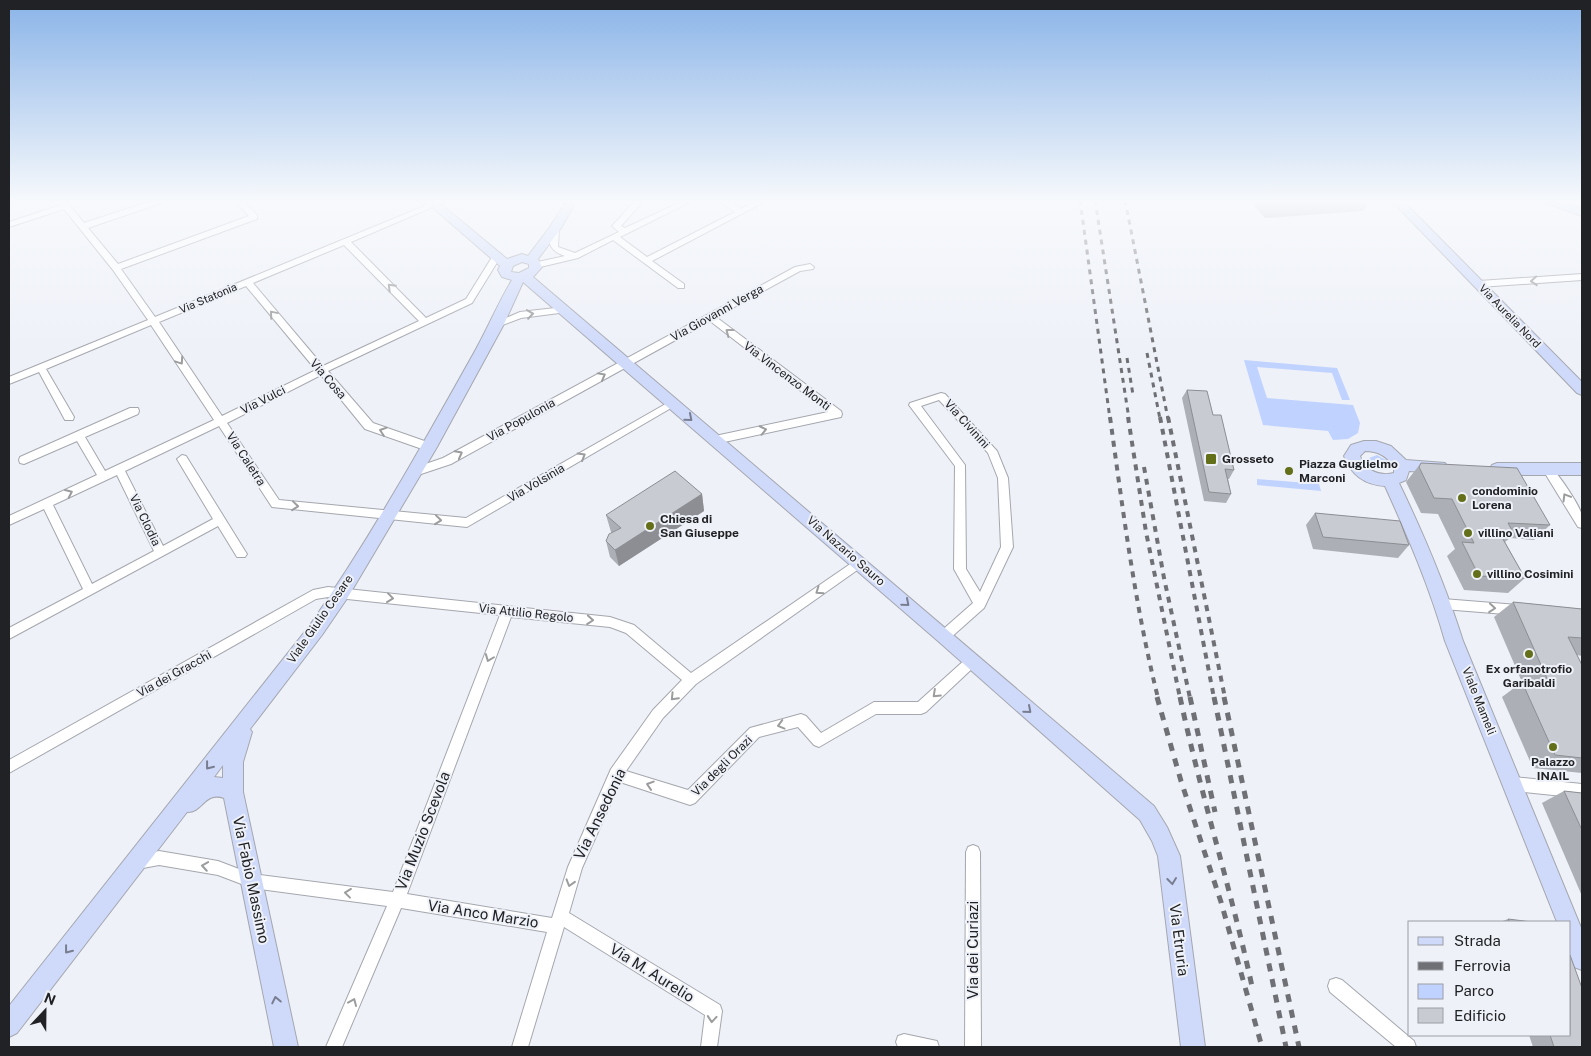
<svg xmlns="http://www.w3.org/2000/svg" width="1591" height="1056" viewBox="0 0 1591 1056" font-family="'Public Sans',sans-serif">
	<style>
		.green { fill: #c0d2ff }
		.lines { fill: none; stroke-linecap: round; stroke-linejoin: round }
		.street-casing { stroke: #a5a7ae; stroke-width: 2 }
		.secondary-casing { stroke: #a5a7ae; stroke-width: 2 }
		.street { fill: #fff; fill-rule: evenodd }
		.secondary { fill: #cfdafb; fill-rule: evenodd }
		.rail-far2 { stroke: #6f7075; stroke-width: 3; stroke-dasharray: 5 5; stroke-linecap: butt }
		.rail-far1 { stroke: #6f7075; stroke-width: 4; stroke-dasharray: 6 6; stroke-linecap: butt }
		.rail { stroke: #6f7075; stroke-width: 5; stroke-dasharray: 8 8; stroke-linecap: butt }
		.wall { fill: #acafb5 }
		.shaded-wall { fill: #8c8e93 }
		.building { fill: #c8cbd2; stroke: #8c8e93 }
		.oneway { stroke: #9b9c9d }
		.oneway2 { stroke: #787e90 }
		.poi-dot { fill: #636f19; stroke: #eef1f8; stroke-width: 2 }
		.labels { text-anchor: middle; stroke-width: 4; stroke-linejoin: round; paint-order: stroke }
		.far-street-label { font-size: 11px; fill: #212225; stroke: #eef1f8 }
		.street-label { font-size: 12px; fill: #212225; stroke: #eef1f8 }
		.poi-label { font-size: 12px; font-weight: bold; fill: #212225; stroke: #eef1f8; text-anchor: start }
		.near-street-label { font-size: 15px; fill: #212225; stroke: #eef1f8 }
	</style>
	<rect width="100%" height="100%" fill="#eef1f8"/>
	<g class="green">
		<polygon points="1244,360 1337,368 1350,400 1342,400 1332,373 1257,367 1267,398 1353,405 1360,423 1358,433 1348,439 1333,440 1328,431 1263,425"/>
		<polygon points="1377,455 1390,462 1389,469 1380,470 1370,464 1369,458"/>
		<polygon points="1257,479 1319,484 1321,491 1257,485"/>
	</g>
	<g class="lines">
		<defs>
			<g id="street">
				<path d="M 57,200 L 65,200 L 84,223 L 154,200 L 165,200 L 164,202 L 88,228 L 118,264 L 249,216 L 234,200 L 242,200 L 257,215 L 257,219 L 121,269 L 155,317 L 439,200 L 449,200 L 351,242 L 426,318 L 466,299 L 494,254 L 500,254 L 501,256 L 472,303 L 328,371 L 373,423 L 433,444 L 434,447 L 433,450 L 425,450 L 365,429 L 321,375 L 227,423 L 279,500 L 466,518 L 669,402 L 673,401 L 678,404 L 467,527 L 272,507 L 219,426 L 125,471 L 163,546 L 213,519 L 177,459 L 182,455 L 186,456 L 245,551 L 247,554 L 245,557 L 237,557 L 218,526 L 9,639 L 9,628 L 83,589 L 44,509 L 9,525 L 9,516 L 97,475 L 77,441 L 24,464 L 20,463 L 19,460 L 20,457 L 130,408 L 138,408 L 139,411 L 138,414 L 85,437 L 105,471 L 214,420 L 151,325 L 46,369 L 74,417 L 73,420 L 65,420 L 39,372 L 9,384 L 9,377 L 148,320 L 113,270 L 64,209 L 9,227 L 9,222 L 61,205 ZM 344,245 L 419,321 L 323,366 L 253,283 ZM 246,286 L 316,370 L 222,416 L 159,322 ZM 117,475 L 154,551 L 92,584 L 53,505 Z"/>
				<path d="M 636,200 L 644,200 L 621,226 L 625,228 L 685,200 L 694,200 L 620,237 L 647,257 L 735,212 L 718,200 L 727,200 L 741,209 L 759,200 L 768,200 L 652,261 L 684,284 L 684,288 L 678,288 L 613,240 L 578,258 L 536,268 L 532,265 L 533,263 L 565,256 C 549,251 546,241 552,226 L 559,228 L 558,247 L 575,253 L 619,232 L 612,226 Z"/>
				<polygon points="810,264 814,267 813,269 800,271 716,317 841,411 842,414 841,417 715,444 711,443 710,440 715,436 828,412 710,321 451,464 415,476 410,472 411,469 443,458 795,267"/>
				<polygon points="1582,274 1582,280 1479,287 1475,284 1479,281"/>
				<polygon points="564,307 569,310 567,312 521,318 497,327 492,324 520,312"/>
				<path d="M 941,393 L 945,394 L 997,451 L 1008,478 L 1013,547 L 984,608 L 948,640 L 944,641 L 940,640 L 938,636 L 940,632 L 973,603 L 954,569 L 955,466 L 909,405 L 910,403 ZM 939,400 L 988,453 L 998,478 L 1001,547 L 980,592 L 966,569 L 965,465 L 921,406 Z"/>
				<path d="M 1548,466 C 1556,469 1581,507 1582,516 C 1583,520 1582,524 1582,528 L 1578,527 L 1543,470 Z"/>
				<path d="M 859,558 L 863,560 L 865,563 L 863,566 L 696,684 L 663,718 L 626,771 L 688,790 L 750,728 L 801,714 L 806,716 L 821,733 L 874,702 L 918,702 L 968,657 L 972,655 L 976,657 L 978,661 L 976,665 L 926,712 L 921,714 L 876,714 L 819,747 L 814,745 L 798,727 L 759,737 L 695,803 L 690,805 L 620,782 L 582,868 L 569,913 L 720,1005 L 722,1011 L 717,1047 L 701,1047 L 705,1015 L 564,927 L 528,1047 L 512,1047 L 547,932 L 401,908 L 342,1047 L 326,1047 L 387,906 L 252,888 L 218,875 L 159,865 L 143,868 L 138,866 L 136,861 L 138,856 L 159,851 L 218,861 L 252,874 L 393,892 L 500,615 L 328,597 L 316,599 L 9,773 L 9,760 L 313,590 L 328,587 L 610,617 L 634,625 L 691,673 ZM 511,617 L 610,627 L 626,633 L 682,680 L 653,710 L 611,769 L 568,867 L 552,918 L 407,894 Z"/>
				<polygon points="1443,599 1518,605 1522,606 1524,610 1522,614 1518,615 1443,609 1439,608 1437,604 1439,600"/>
				<polygon points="1513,777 1582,784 1582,798 1513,791 1508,789 1506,784 1508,779"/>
				<polygon points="973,845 978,847 980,852 981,1047 965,1047 966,852 968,847"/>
				<polygon points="1336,978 1342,980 1414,1041 1416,1047 1396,1047 1330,992 1328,986 1330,980"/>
				<polygon points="904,1034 937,1041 939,1047 898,1047 896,1042 898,1036"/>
			</g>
			<g id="secondary">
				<path d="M 424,200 L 436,200 L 507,259 L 522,254 L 528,256 L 550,227 L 567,200 L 577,200 L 561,228 L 538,259 L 542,267 L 533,277 L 1154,806 L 1167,827 L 1180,856 L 1205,1047 L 1181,1047 L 1158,856 L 1152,841 L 1140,820 L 938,641 L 523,282 L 504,324 L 437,447 L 348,597 L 322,635 L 250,729 L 252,732 L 243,762 L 243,792 L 298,1047 L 274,1047 L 224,798 C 204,791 203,813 187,812 L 17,1033 L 9,1037 L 9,1006 L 310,625 C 371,537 423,444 475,351 C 488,328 498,303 512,280 L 502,277 L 498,270 L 500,266 ZM 522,262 L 529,264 L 529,268 L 519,273 L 511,272 L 513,266 ZM 223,765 L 223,778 L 214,777 Z"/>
				<polygon points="1391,200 1402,200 1582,382 1582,395 1577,393"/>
				<polygon points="1541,200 1556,200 1582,209 1582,216 1543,202"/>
				<path d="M 1364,441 L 1376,441 L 1391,446 L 1406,460 L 1445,463 L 1448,467 L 1445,471 L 1440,473 L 1409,471 L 1406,480 L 1399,483 C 1424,535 1446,587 1463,641 L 1582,930 L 1582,970 L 1574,967 L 1570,956 L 1570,922 L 1557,922 L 1445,641 C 1430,588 1408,537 1385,486 C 1365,485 1351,475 1344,456 L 1351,445 ZM 1365,451 C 1378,451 1386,456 1394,466 L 1394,473 C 1380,477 1364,470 1360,456 Z"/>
				<polygon points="1497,463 1582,463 1582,475 1497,475 1492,473 1489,469 1492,465"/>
			</g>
		</defs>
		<use href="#street" class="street-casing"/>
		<use href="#secondary" class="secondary-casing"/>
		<use href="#street" class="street"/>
		<use href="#secondary" class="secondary"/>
		<g class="rail-far2">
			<polyline points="1080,200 1110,419"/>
			<polyline points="1095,200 1129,419"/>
			<polyline points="1125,200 1168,419"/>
			<polyline points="1147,353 1160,419"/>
			<polyline points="1127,358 1133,395"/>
		</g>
		<g class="rail-far1">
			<path d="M 1110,417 C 1123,511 1135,606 1158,698"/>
			<polyline points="1128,417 1146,532 1180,698"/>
			<polyline points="1160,417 1214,698"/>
			<polyline points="1168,417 1225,698"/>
			<polyline points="1144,467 1164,578 1190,698"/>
		</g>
		<g class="rail">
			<polyline points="1157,697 1181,781 1221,902 1262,1047"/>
			<path d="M 1180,697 C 1201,796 1232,892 1253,991"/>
			<polyline points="1190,697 1215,812"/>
			<polyline points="1214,697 1286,1047"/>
			<polyline points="1224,697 1299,1047"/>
		</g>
	</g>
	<g class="wall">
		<polygon points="1252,200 1369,200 1363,211 1265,218 1251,201"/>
		<polygon points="1187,390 1213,415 1234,470 1229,479 1228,479 1231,494 1226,503 1204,501 1182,398"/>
		<polygon points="1421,463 1550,525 1534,540 1510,538 1505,542 1525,578 1508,593 1464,590 1447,556 1455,549 1438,514 1421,513 1406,482"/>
		<polygon points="702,494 704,511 619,566 610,557 606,541 612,533 611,532 606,515"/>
		<polygon points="1315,513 1409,545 1398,558 1313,549 1306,525"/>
		<polygon points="1513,602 1582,609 1582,656 1577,655 1582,665 1582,773 1533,768 1502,697 1522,682 1494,617"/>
		<polygon points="1564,791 1582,793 1582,896 1542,803"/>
		<polygon points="1508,919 1532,922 1500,922"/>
		<polygon points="1529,1035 1570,1035 1582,1047 1533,1047"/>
	</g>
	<polygon class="shaded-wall" points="702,494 704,511 619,566 615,550"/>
	<g class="building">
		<polygon points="1187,390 1207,391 1213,415 1221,415 1234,470 1225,469 1231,494 1209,492"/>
		<polygon points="1421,463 1517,468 1550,525 1508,523 1514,534 1500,534 1525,578 1479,576 1462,542 1474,543 1452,499 1434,498 1419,467"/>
		<polygon points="675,471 702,494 615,550 606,541 609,534 621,528 606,515"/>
		<polygon points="1315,513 1400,521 1409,545 1323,537"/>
		<polygon points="1513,602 1582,609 1582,638 1568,637 1582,665 1582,758 1555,755 1522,682 1550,685"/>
		<polygon points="1564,791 1582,793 1582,830"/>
		<polygon points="1508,919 1532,922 1510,922"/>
		<polygon points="1570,955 1582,988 1582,1047 1554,1047 1550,1035 1570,1035"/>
	</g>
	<defs><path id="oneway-chevron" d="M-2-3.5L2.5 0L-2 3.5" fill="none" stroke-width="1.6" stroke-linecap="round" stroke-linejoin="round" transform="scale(1.25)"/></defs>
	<g class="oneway">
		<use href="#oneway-chevron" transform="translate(1534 281) rotate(176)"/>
		<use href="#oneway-chevron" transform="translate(391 287) rotate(-135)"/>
		<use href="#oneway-chevron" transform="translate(273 314) rotate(-130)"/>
		<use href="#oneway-chevron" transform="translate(530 314) rotate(-8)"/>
		<use href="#oneway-chevron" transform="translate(729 332) rotate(-143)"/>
		<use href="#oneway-chevron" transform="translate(180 361) rotate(56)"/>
		<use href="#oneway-chevron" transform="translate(602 376) rotate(-29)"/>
		<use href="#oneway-chevron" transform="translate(763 430) rotate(-12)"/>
		<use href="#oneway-chevron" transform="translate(383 431) rotate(-161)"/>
		<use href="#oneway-chevron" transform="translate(459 454) rotate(-28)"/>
		<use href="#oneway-chevron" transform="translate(582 456) rotate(-30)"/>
		<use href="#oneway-chevron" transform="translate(69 493) rotate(-25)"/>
		<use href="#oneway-chevron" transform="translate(1566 497) rotate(-121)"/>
		<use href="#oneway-chevron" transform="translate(295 506) rotate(6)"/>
		<use href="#oneway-chevron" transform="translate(438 520) rotate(6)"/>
		<use href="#oneway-chevron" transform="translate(819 591) rotate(145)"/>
		<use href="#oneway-chevron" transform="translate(390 598) rotate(7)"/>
		<use href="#oneway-chevron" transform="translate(1492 608) rotate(5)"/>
		<use href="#oneway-chevron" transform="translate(590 620) rotate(5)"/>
		<use href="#oneway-chevron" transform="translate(489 658) rotate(111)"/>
		<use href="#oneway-chevron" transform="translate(936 694) rotate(137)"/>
		<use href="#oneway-chevron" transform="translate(674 697) rotate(134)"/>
		<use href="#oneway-chevron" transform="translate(781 725) rotate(165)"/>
		<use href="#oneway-chevron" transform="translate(650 785) rotate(-162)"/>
		<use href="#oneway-chevron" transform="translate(205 866) rotate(-171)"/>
		<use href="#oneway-chevron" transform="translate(570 883) rotate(107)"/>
		<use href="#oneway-chevron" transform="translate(348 893) rotate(-173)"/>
		<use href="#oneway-chevron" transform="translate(353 1002) rotate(-67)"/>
		<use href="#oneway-chevron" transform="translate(712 1019) rotate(95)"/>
	</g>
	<g class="oneway2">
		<use href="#oneway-chevron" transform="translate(689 418) rotate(40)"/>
		<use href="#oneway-chevron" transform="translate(906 603) rotate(41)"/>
		<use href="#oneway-chevron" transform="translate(1028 710) rotate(41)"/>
		<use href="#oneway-chevron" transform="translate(209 766) rotate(128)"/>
		<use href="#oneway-chevron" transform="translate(1172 881) rotate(83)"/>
		<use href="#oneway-chevron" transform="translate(68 950) rotate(128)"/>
		<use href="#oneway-chevron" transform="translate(276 1000) rotate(-102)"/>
	</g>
	<linearGradient id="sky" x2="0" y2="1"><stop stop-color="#8ab4e8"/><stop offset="0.58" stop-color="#f7f9fc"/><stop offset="1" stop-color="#f7f9fc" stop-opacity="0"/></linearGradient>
	<rect width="1591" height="347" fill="url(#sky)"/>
	<g class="poi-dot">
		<rect x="1205" y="453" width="12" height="12" rx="2.5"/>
		<circle cx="1289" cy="471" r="5"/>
		<circle cx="1462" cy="498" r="5"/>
		<circle cx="650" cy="526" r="5"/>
		<circle cx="1468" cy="533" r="5"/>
		<circle cx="1477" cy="574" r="5"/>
		<circle cx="1529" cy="654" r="5"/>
		<circle cx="1553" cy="747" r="5"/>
	</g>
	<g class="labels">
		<g class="far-street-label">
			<text transform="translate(208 298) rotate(-23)" y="4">Via Statonia</text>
			<text transform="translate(1510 316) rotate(46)" y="4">Via Aurelia Nord</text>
		</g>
		<g class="street-label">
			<text transform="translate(717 313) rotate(-29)" y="4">Via Giovanni Verga</text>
			<text transform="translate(787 376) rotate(37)" y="4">Via Vincenzo Monti</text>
			<text transform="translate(328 379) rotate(49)" y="4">Via Cosa</text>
			<text transform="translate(263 400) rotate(-27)" y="4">Via Vulci</text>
			<text transform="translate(521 420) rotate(-29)" y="4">Via Populonia</text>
			<text transform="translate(967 424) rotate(48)" y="4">Via Civinini</text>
			<text transform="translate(246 459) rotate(57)" y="4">Via Caletra</text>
			<text transform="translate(536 483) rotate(-30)" y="4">Via Volsinia</text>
			<text transform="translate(145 520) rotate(64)" y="4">Via Clodia</text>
			<text transform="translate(846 551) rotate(41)" y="4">Via Nazario Sauro</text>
			<text transform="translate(526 613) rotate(6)" y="4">Via Attilio Regolo</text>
			<text transform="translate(320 619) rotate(-55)" y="4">Viale Giulio Cesare</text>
			<text transform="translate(174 674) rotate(-29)" y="4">Via dei Gracchi</text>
			<text transform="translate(1479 701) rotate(68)" y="4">Viale Mameli</text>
			<text transform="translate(722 766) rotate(-45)" y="4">Via degli Orazi</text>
		</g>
		<g class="poi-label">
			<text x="1222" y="463">Grosseto</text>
			<text x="1299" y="468">Piazza Guglielmo<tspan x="1299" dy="14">Marconi</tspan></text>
			<text x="1472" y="495">condominio<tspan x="1472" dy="14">Lorena</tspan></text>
			<text x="660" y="523">Chiesa di<tspan x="660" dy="14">San Giuseppe</tspan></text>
			<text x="1478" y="537">villino Valiani</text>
			<text x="1487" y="578">villino Cosimini</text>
			<text x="1529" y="673" text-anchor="middle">Ex orfanotrofio<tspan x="1529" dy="14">Garibaldi</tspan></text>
			<text x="1553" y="766" text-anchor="middle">Palazzo<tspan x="1553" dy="14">INAIL</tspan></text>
		</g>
		<g class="near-street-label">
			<text transform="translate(600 814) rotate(-64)" y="5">Via Ansedonia</text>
			<text transform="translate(423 831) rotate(-69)" y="5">Via Muzio Scevola</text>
			<text transform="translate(251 880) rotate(78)" y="5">Via Fabio Massimo</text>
			<text transform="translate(483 914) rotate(9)" y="5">Via Anco Marzio</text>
			<text transform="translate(1179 940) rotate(83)" y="5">Via Etruria</text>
			<text transform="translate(973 950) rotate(-90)" y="5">Via dei Curiazi</text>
			<text transform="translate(652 973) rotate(32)" y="5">Via M. Aurelio</text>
		</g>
	</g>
	<rect width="1591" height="1056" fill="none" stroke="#212225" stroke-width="20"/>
	<rect x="1408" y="921" width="162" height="115" fill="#eef1f8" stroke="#9c9ea4"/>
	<rect x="1418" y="937" width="25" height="8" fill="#cfdafb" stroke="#9c9ea4"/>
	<text x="1454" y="946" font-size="15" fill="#212225">Strada</text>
	<rect x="1418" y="962" width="25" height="8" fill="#6f7075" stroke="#9c9ea4"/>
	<text x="1454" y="971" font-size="15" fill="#212225">Ferrovia</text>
	<rect x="1418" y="984" width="25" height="15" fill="#c0d2ff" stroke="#9c9ea4"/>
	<text x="1454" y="996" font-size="15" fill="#212225">Parco</text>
	<rect x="1418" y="1008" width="25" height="15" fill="#c8cbd2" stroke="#9c9ea4"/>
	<text x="1454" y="1021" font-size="15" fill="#212225">Edificio</text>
	<g transform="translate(45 1011) rotate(22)" stroke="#eef1f8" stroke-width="4" paint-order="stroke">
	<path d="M0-4L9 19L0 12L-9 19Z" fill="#212225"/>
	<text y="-8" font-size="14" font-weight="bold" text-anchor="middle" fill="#212225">N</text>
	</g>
</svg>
